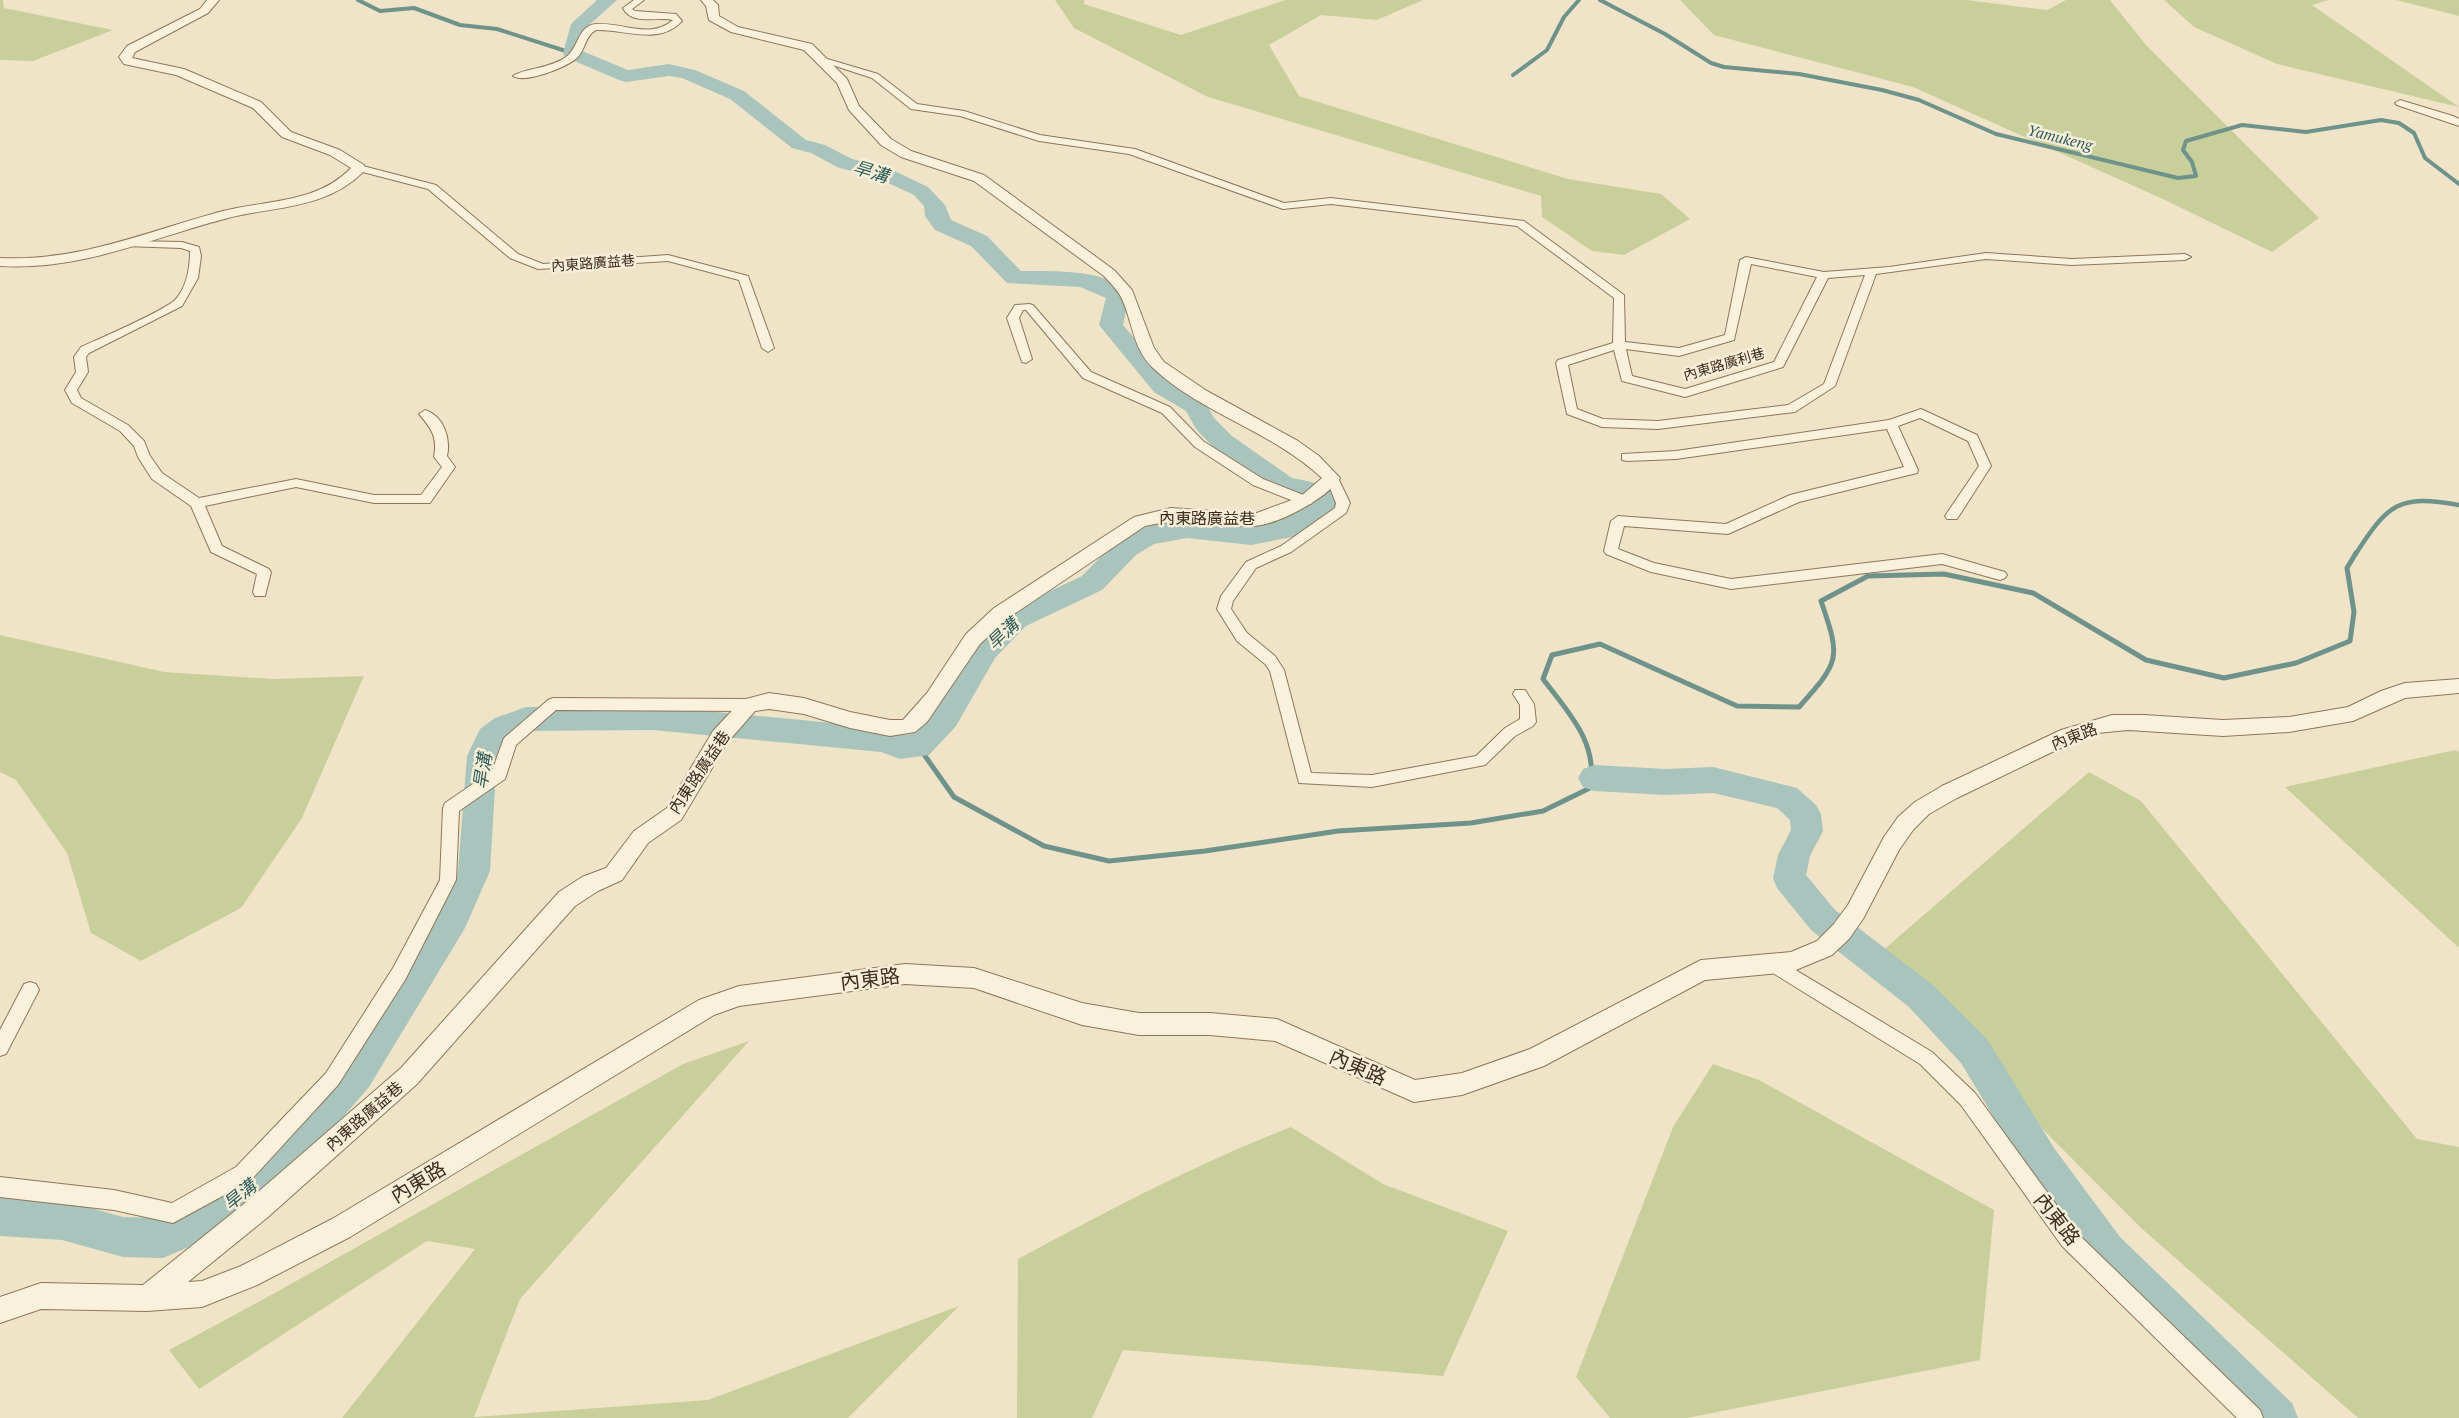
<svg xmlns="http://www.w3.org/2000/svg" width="2459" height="1418" viewBox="0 0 2459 1418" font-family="'PT Serif','Noto Sans TC',serif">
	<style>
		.green { fill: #c9cf9b }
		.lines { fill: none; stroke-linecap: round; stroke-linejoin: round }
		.stream-far2 { stroke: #6f938a; stroke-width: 4 }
		.stream-far1 { stroke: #6f938a; stroke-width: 4.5 }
		.stream { stroke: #6f938a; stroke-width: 5 }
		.river { fill: #a9c4bc; fill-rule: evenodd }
		.minor-casing { stroke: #8d765c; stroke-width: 2 }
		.tertiary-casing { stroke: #8d765c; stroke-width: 2 }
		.minor { fill: #faf1dc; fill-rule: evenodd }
		.tertiary { fill: #faf1dc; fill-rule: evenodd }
		.labels { text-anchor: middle; stroke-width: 5; stroke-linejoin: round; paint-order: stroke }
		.far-street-label { font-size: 14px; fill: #3d2e20; stroke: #f7eed8 }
		.far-water-label { font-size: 15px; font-style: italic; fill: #2f5d5a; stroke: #f7eed8 }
		.street-label { font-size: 16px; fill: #3d2e20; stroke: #f7eed8 }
		.water-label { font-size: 18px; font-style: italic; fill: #2f5d5a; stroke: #f7eed8 }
		.near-street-label { font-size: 20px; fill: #3d2e20; stroke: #f7eed8 }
	</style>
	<rect width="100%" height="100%" fill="#f0e4c8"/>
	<g class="green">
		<polygon points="0,0 3,0 4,8 113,30 33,61 0,60"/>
		<polygon points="1055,0 1084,0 1084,4 1181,35 1285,0 1423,0 1377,20 1321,15 1269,45 1299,96 1568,179 1661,194 1690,219 1624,255 1592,251 1542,217 1541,196 1208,97 1074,28"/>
		<polygon points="1680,0 1966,0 2047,10 2066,0 2110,0 2146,45 2319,218 2272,252 2165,200 1913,87 1714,35"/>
		<polygon points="2164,0 2329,0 2312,5 2459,107 2277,64 2194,27"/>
		<polygon points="2396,0 2459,0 2459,16"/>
		<polygon points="0,635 164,672 273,679 364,676 302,818 241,908 141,961 91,933 67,853 16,780 0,772"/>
		<polygon points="2455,750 2459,752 2459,948 2285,787"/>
		<polygon points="2089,772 2141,801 2417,1139 2459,1147 2459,1418 2358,1418 2140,1227 1873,959"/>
		<polygon points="749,1041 520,1299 474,1417 708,1400 959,1306 848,1418 342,1418 475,1249 427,1241 199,1389 169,1350 264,1299 683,1064"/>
		<polygon points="1713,1064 1759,1080 1994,1210 1980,1360 1687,1418 1610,1418 1576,1377 1673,1127"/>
		<path d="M 1291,1127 L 1383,1184 L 1508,1231 L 1443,1376 L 1123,1350 L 1092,1418 L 1017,1418 L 1018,1259 C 1107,1211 1196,1164 1291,1127 Z"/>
	</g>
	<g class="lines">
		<g class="stream-far2">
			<polyline points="358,0 380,11 414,8 460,25 497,29 572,53"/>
			<polyline points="1600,0 1665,34 1711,63 1724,67 1799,74 1882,90 1919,100 1996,134 2178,178 2196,176 2192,162 2183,150 2186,141 2242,125 2306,132 2381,120 2399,123 2414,133 2425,158 2459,184"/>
			<polyline points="1513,75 1547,50 1564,17 1579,0"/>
		</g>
		<path class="stream-far1" d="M 2355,555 C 2388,504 2398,494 2459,505"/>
		<path class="stream" d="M 918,746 L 954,797 L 1044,846 L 1109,861 L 1205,851 L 1338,831 L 1471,823 L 1543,811 L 1590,788 C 1599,743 1568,712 1543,679 L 1552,655 L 1600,644 L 1737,706 L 1799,707 C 1840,661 1841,659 1821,601 L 1868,576 L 1944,574 L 2033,593 L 2146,660 L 2224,678 L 2296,663 L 2350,641 L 2354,612 L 2347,568 L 2356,553"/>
		<g class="river">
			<path d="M 597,0 L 617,0 L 588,26 L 582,51 L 628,70 L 669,64 L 695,70 L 744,91 L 806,140 L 825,145 L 852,159 L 886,167 L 928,187 L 945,205 L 951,220 L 987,236 L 1021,271 C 1050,271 1111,268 1129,295 L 1123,325 L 1172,382 L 1204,400 L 1214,418 L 1232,436 L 1292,478 L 1312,482 L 1332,491 L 1336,497 L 1336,507 L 1332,513 L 1296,536 L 1287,538 L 1251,545 L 1187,538 L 1154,544 L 1136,555 L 1102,590 L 1026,626 L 995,658 L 956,726 L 929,755 L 900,759 L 881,752 L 653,730 L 527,731 C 513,736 504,743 497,756 L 490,871 L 465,928 L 369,1087 L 313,1152 L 266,1201 L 226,1231 L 163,1258 L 123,1257 L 62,1240 L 0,1236 L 0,1198 L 62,1200 L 123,1217 L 163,1218 L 198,1203 L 238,1173 L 287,1126 L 343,1063 L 440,909 L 458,871 L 467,756 L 480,729 L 495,718 L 526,707 L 653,706 L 886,728 L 903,735 L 911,734 L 934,710 L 975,642 L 1006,612 L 1082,576 L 1116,541 L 1134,530 L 1165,522 L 1187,520 L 1251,527 L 1280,521 L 1310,503 L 1298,496 L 1276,492 L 1214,448 L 1196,429 L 1186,411 L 1154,392 L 1099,325 L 1106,298 L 1080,287 L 1007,283 L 971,246 L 935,230 L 925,216 L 924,206 L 914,195 L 873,176 L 839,168 L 811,153 L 792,148 L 730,99 L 682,78 L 669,76 L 626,82 L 619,80 L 565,57 L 563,53 L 571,24 Z"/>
			<polygon points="1594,765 1666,769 1713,767 1797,788 1816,805 1821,814 1823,831 1810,856 1806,875 1835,910 1933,985 1987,1039 2054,1148 2120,1237 2292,1403 2298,1418 2247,1418 2092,1265 2028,1174 1961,1063 1909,1007 1811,930 1777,888 1773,878 1778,855 1791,830 1790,820 1777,808 1713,793 1666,795 1594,791 1583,787 1578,778 1583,769"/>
		</g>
		<defs>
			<g id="minor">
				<path d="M 634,0 L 644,0 L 632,9 L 635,11 L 676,14 L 682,21 C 659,46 625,29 596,30 C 585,36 586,48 578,57 C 568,67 525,84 513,76 C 525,68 549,69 566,57 C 579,48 577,26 596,24 C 622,22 650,40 673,20 C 659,16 631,26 623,8 Z"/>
				<path d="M 814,55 L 878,74 L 917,104 L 964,111 L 1040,135 L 1135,149 L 1284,203 L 1331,198 L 1524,221 L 1624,295 L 1625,342 L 1679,348 L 1725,335 L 1740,260 L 1746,257 L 1824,272 L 1889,267 L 1986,253 L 2072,259 L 2185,254 L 2191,257 L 2185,260 L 2072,265 L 1986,259 L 1876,274 L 1835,386 L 1795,412 L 1658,429 L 1602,427 L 1567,414 L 1556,363 L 1558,360 L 1613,343 L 1614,298 L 1517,226 L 1331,204 L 1283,209 L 1129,154 L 1039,141 L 960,116 L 911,109 L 872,78 L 814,59 ZM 1751,264 L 1817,277 L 1774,362 L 1685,389 L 1632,376 L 1626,349 L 1679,356 L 1734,340 ZM 1865,275 L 1824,384 L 1788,405 L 1658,421 L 1603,419 L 1577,409 L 1568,365 L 1614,350 L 1622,381 L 1685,397 L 1783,367 L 1828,278 Z"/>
				<polygon points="2400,100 2453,116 2459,119 2459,126 2397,105 2395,103"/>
				<polygon points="359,165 436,185 518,254 543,264 668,255 748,276 774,348 768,352 762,348 739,280 668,261 538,269 510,258 428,189 355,170 354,168"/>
				<path d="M 129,241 L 182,242 L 199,247 L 201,256 L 198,278 L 182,306 L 89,353 L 86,357 L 88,372 L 77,390 L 81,398 L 128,425 L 144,441 L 150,456 L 162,473 L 199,498 L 296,479 L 374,495 L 421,495 L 442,467 L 434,457 C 438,437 431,428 419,414 L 425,410 C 444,416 451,439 447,456 L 455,467 L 430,503 L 374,503 L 296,487 L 205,506 L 222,546 L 269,569 L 271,572 L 265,596 L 255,596 L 253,592 L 257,574 L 211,552 L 191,506 L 152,479 L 138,457 L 134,446 L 120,431 L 72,403 L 65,390 L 76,372 L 74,357 L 81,347 C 99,339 166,310 176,299 C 187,286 190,267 190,251 L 181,248 L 125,246 L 125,242 Z"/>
				<polygon points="1029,304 1033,305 1091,372 1170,407 1203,441 1263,479 1311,498 1313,501 1311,504 1301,504 1253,485 1195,447 1162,413 1083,378 1026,310 1023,310 1019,318 1032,359 1026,363 1022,362 1007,318 1015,305"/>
				<polygon points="1921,409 1977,435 1991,466 1957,519 1947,519 1945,516 1979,466 1968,441 1920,418 1898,426 1918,470 1917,473 1799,502 1728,534 1624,526 1618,549 1654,563 1731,579 1942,554 2005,572 2007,575 2005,578 2000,580 1942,564 1731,589 1651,572 1606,554 1604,551 1611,521 1618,516 1726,524 1790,495 1904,467 1887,429 1676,459 1627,461 1622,460 1622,454 1676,451 1889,420"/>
				<polygon points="1332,474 1338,478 1350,503 1346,513 1291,552 1256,568 1233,601 1231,609 1247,633 1275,656 1284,670 1311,773 1372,775 1476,756 1505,728 1520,719 1520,705 1513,694 1515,690 1525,690 1534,704 1536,722 1533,726 1515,736 1485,765 1372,787 1299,783 1270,671 1265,664 1237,641 1217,609 1221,596 1246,562 1281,546 1335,508 1336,503 1326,478"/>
				<polygon points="553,698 749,699 754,701 756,705 754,709 749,711 556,710 516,745 505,779 459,811 456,880 405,980 338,1085 250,1181 173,1223 114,1210 0,1197 0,1177 114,1190 172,1203 236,1167 326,1073 393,968 440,880 443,808 445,803 492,771 504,738 548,700"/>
				<polygon points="1774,957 1932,1052 1975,1093 2076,1232 2260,1410 2263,1418 2237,1418 2062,1246 1961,1105 1920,1064 1768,970 1765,965 1768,960"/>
				<polygon points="30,982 36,984 39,990 6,1054 0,1056 0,1030 24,984"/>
			</g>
			<g id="tertiary">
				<path d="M 207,0 L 219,0 L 208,13 L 135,52 L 132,58 L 184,69 L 261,102 L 291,132 L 340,150 L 364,165 L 364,171 C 327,209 276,206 228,218 C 151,238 81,271 0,266 L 0,258 C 79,262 148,231 223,211 C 267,200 318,203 351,168 L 330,155 L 282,137 L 253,108 L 176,75 L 124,64 L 119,57 L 127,46 L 200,9 Z"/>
				<path d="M 701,0 L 713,0 L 718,5 L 719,16 L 738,27 L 812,44 L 847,79 L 859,106 L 891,139 L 911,151 L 984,175 L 1114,270 L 1132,290 L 1154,348 L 1164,362 L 1207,391 L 1298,441 L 1319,456 L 1340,478 C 1328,498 1276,526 1252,526 C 1214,526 1184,517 1145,526 L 1008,618 L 980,644 L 927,722 L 915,732 L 890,736 L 850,728 L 804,714 L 769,709 L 755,711 L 727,743 L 681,820 L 648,843 L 622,880 L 598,891 L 575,906 L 417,1084 L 268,1217 L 188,1282 L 202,1281 L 241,1266 L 332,1219 L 699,1000 L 739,986 L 905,964 L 974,968 L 1082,1003 L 1139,1013 L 1210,1013 L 1277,1019 L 1415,1080 L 1462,1073 L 1530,1049 L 1701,960 L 1791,952 L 1817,941 L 1833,925 L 1848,905 L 1884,837 L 1898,817 L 1915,802 L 1942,786 L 2061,730 L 2112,715 L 2144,715 L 2223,720 L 2289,717 L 2348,707 L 2381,691 L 2405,683 L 2459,679 L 2459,693 L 2405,698 L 2353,721 L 2289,732 L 2223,736 L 2128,730 L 2097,733 L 2075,741 L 1957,798 L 1929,814 L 1913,830 L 1899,850 L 1863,919 L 1849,939 L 1832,955 L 1791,972 L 1705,980 L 1544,1066 L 1462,1095 L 1414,1102 L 1275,1041 L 1210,1035 L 1139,1035 L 1082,1025 L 974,988 L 905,984 L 739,1006 L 714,1015 L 350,1237 L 257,1285 L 202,1307 L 147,1311 L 41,1309 L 0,1323 L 0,1297 L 41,1283 L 143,1285 L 250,1199 L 401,1068 L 559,892 L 582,877 L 606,868 L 634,831 L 667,808 L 713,731 L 742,700 L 769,693 L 804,698 L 850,712 L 890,720 L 903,720 L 927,693 L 966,634 L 994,608 L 1134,517 L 1171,508 L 1254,514 L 1300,497 L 1322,478 C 1272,431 1202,414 1153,368 C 1132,348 1133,321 1121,297 C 1117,289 1110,283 1104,276 L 974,181 L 901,157 L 881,145 L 849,110 L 837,83 L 804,50 L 731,32 L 709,20 L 706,6 Z"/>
			</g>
		</defs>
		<use href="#minor" class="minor-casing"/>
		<use href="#tertiary" class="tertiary-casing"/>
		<use href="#minor" class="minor"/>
		<use href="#tertiary" class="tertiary"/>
	</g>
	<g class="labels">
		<g class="far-street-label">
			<text transform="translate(593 263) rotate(-4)" y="5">內東路廣益巷</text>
			<text transform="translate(1724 364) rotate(-16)" y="5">內東路廣利巷</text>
		</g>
		<g class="far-water-label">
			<text transform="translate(2060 138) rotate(14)" y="5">Yamukeng</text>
		</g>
		<g class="street-label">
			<text x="1207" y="524">內東路廣益巷</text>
			<text transform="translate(2074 736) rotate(-21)" y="6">內東路</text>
			<text transform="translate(699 772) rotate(-56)" y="6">內東路廣益巷</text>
			<text transform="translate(364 1116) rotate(-41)" y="6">內東路廣益巷</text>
		</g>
		<g class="water-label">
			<text transform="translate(871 172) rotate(17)" y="6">旱溝</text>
			<text transform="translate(1003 634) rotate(-43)" y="6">旱溝</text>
			<text transform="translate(483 771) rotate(-81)" y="6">旱溝</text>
			<text transform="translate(240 1195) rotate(-39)" y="6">旱溝</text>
		</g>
		<g class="near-street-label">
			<text transform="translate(870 979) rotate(-7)" y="7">內東路</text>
			<text transform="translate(1358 1067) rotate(24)" y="7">內東路</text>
			<text transform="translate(418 1182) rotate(-31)" y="7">內東路</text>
			<text transform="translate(2057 1219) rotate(52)" y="7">內東路</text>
		</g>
	</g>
</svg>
